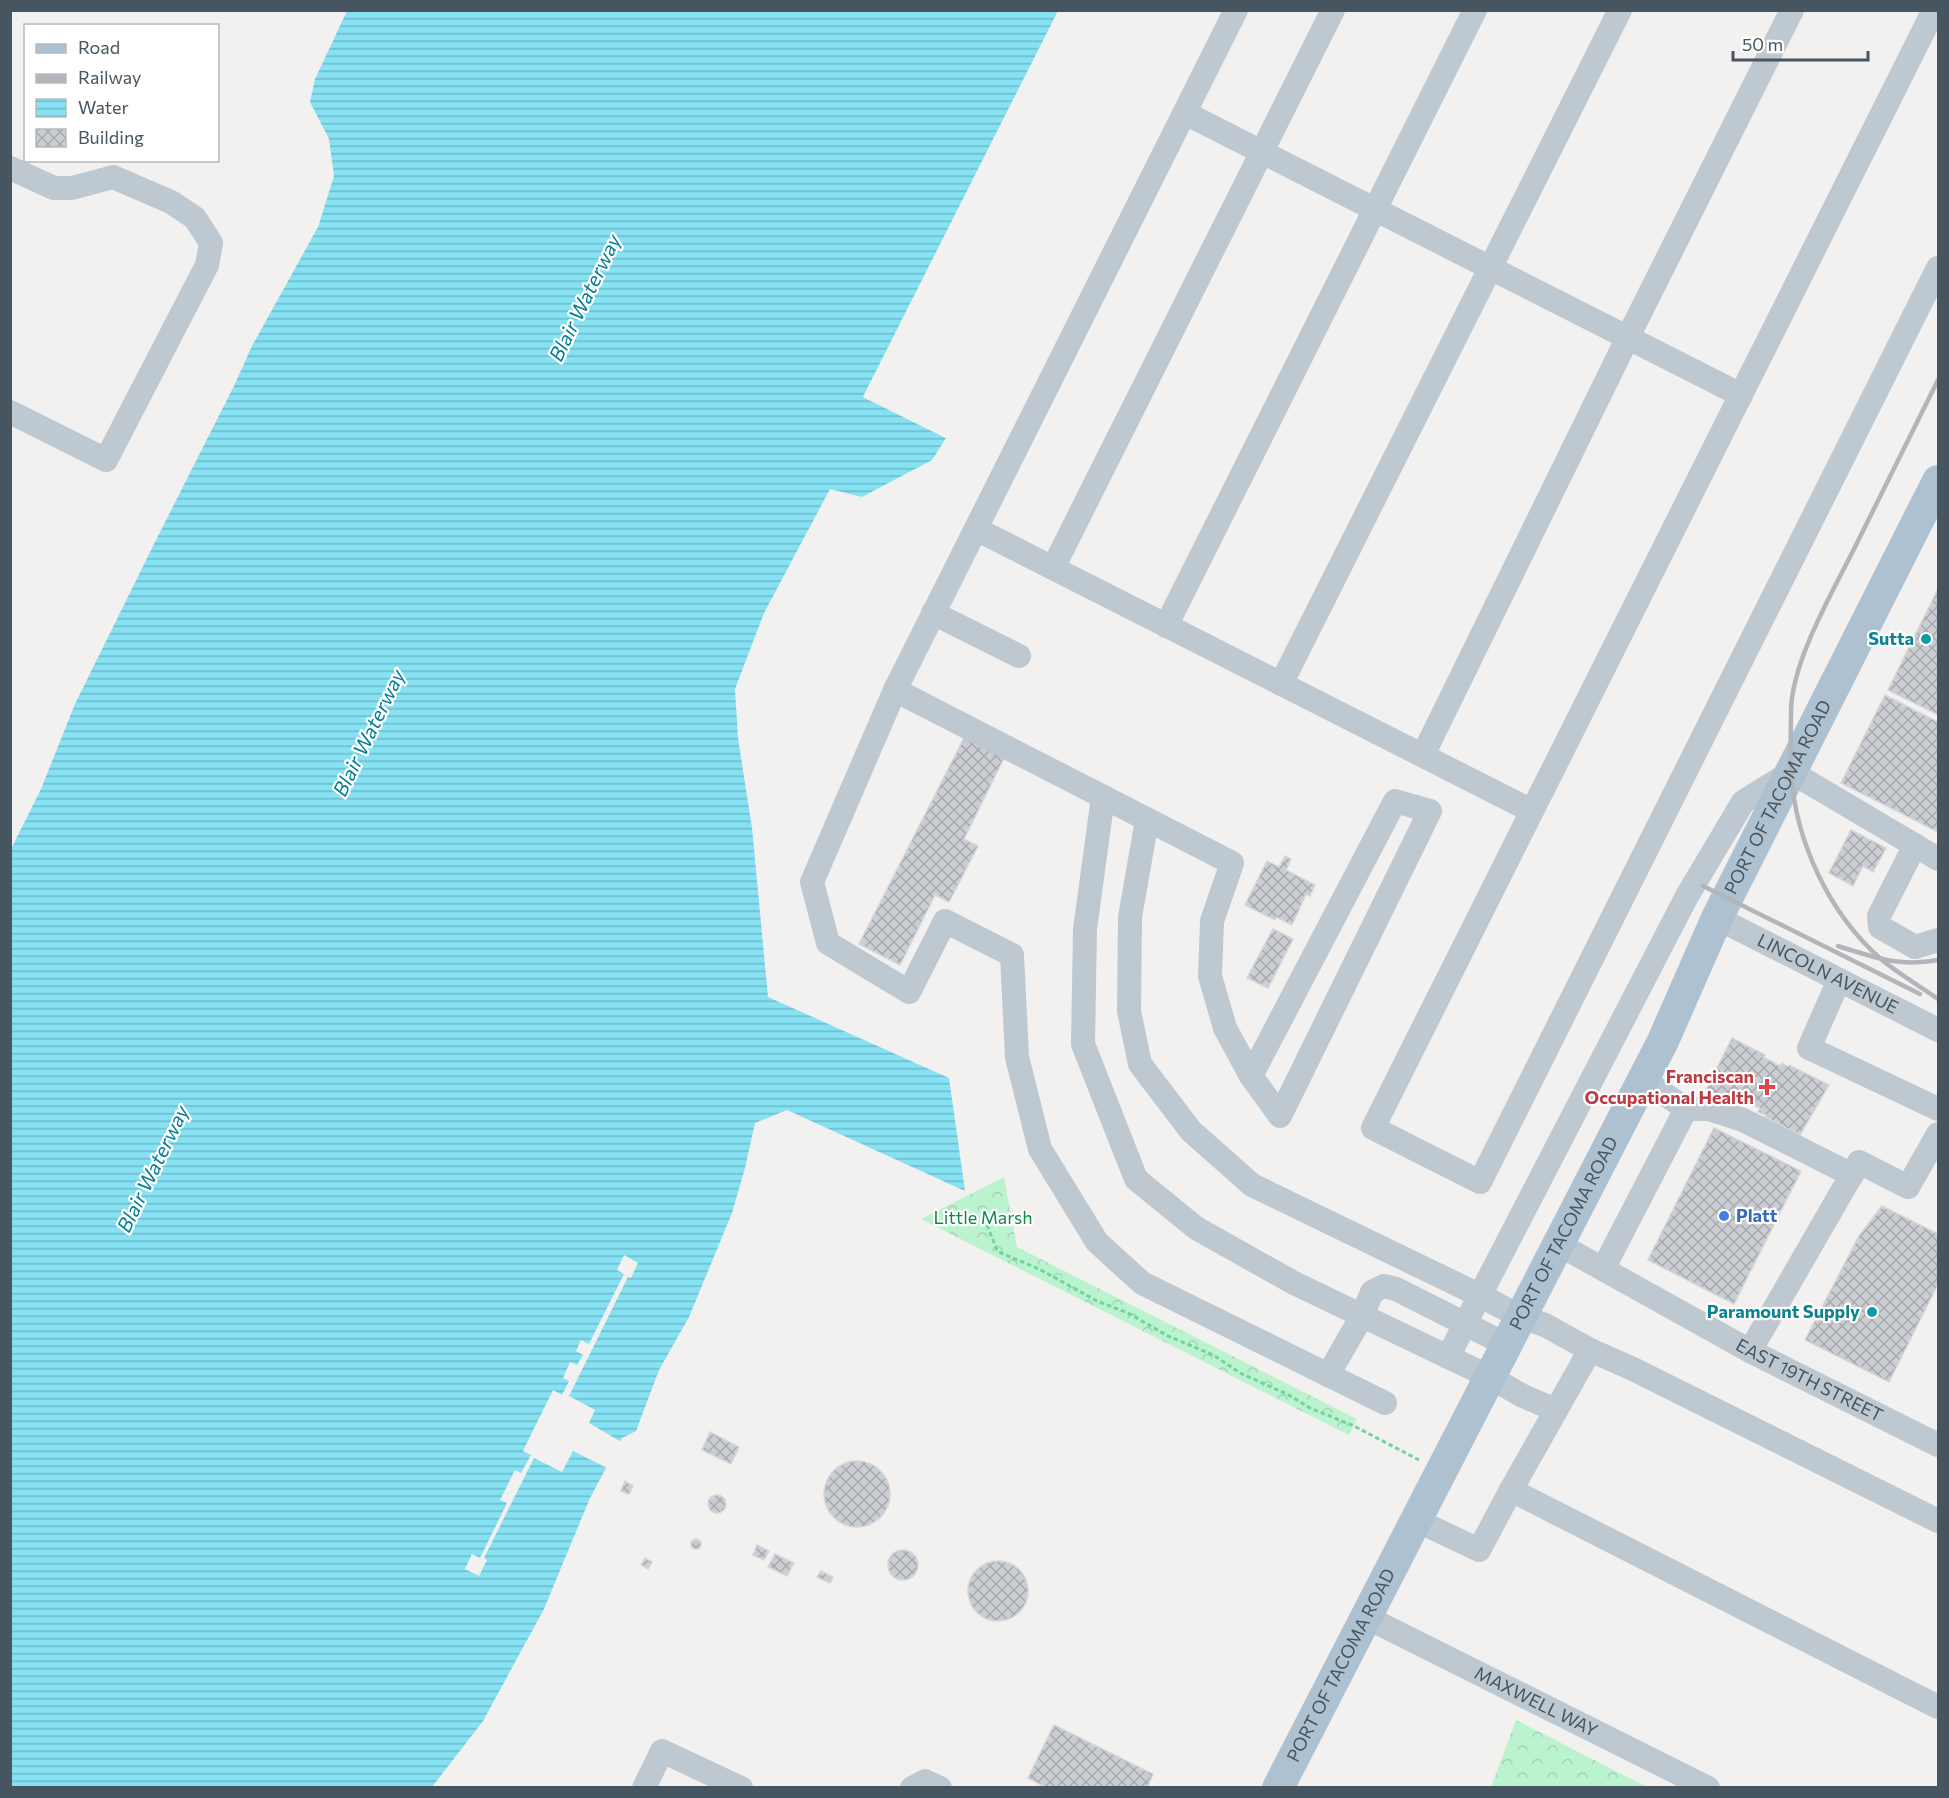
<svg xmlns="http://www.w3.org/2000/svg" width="1949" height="1798" viewBox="0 0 1949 1798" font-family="Commissioner,sans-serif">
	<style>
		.forest { fill: url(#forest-crowns) }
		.water { fill: url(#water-rules) }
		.pier { fill: #f3f0f0 }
		.building { fill: url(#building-cross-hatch); stroke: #d4d6dc; stroke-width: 1.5 }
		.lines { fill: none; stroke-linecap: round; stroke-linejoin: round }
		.path { stroke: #71d49f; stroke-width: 3; stroke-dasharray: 4.5 3; stroke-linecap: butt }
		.minor { stroke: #bdc8d0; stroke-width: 24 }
		.major { stroke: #aec1d1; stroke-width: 32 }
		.rail { stroke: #b2b6bb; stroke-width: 4.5 }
		.culture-dot { fill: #0f9aa8; stroke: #fff; stroke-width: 2 }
		.health-dot { fill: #e0444e; stroke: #fff; stroke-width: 2 }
		.shop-dot { fill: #3f7fe0; stroke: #fff; stroke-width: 2 }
		.labels { text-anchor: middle; stroke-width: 4.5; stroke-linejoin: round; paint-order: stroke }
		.culture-label { font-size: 18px; font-weight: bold; fill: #0d838f; stroke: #fff; text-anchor: end }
		.street-label { font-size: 18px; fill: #46555f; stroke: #fff }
		.health-label { font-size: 18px; font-weight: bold; fill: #be3a42; stroke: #fff; text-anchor: end }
		.shop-label { font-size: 18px; font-weight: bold; fill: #366cbe; stroke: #fff; text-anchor: start }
		.park-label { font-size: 18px; fill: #108847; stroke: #fff }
		.water-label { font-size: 20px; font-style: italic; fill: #047e97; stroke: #fff }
	</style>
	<defs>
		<pattern id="forest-crowns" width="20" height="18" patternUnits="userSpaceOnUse" patternTransform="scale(1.5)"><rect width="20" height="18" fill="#bcf3cf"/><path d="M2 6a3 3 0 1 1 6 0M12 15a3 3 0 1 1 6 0" fill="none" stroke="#a3d2b4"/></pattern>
		<pattern id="water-rules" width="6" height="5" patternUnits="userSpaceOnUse" patternTransform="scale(1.5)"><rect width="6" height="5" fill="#86e1f3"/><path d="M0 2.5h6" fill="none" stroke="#6fb9c8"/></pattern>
		<pattern id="building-cross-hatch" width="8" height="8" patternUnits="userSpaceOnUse" patternTransform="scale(1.5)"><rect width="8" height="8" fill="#caced3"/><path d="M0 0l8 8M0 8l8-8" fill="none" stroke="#a6aaae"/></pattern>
	</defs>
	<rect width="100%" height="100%" fill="#f3f0f0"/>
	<g class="forest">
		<polygon points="1004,1177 1017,1247 1357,1419 1349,1435 921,1219"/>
		<polygon points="1516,1720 1647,1787 1491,1787"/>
	</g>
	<polygon class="water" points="325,11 1058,11 863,397 946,438 932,460 862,497 830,489 764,613 735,689 738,738 752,828 768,997 949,1078 965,1191 787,1110 755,1123 745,1168 732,1213 689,1317 659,1370 636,1431 622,1438 590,1498 544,1609 483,1721 432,1787 11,1788 11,806 206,416 302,200 310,155 293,123"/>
	<g class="pier">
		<polygon points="322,10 347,11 315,79 310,102 329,139 334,176 318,227 252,346 234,386 154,544 75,704 41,789 11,849 10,799 87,641 204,414 230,352 247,292 299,199 307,155 290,123 290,81"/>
		<polygon points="1061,10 867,396 947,435 946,438 863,397 1058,11"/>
		<polygon points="624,1255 638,1263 631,1278 628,1277 569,1396 595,1410 589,1423 623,1443 609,1469 573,1451 562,1472 534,1458 484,1558 487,1560 479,1576 465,1569 472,1554 480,1558 507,1503 500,1500 515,1470 521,1473 531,1455 523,1451 553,1390 562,1395 569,1381 563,1378 570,1362 577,1365 583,1355 576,1351 581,1340 589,1344 624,1274 617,1270"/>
	</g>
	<g class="building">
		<polygon points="1938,589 1938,715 1888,690"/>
		<polygon points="1885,695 1938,722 1938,832 1841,783"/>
		<polygon points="964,738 1004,758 964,839 978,846 949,902 935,895 900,965 859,944"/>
		<polygon points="1851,830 1886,848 1873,872 1863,866 1853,886 1829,873"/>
		<polygon points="1285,856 1291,859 1286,870 1315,885 1310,896 1306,894 1292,925 1276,917 1275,920 1245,905 1267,861 1279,867"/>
		<polygon points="1273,929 1293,939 1268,988 1247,978"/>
		<polygon points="1732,1038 1765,1055 1763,1057 1780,1066 1782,1063 1788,1067 1789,1065 1829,1085 1800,1135 1765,1117 1766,1115 1758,1112 1760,1108 1731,1094 1728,1101 1706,1090"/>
		<polygon points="1714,1128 1801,1171 1734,1304 1648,1260"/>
		<polygon points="1882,1206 1938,1234 1938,1284 1889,1382 1805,1340 1859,1236"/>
		<polygon points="710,1432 739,1447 731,1464 702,1450"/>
		<circle cx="857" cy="1494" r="33"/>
		<polygon points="625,1481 633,1486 629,1494 621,1491"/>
		<circle cx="717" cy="1504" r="9"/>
		<circle cx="696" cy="1544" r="5"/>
		<polygon points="757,1545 769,1551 764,1560 753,1555"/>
		<circle cx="903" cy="1565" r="15"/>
		<polygon points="775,1554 794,1563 787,1576 768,1567"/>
		<polygon points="645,1558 652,1562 648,1569 641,1565"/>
		<circle cx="998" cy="1591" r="30"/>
		<polygon points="821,1571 833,1577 830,1583 817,1577"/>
		<polygon points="1054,1725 1153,1774 1147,1788 1047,1788 1028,1778"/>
	</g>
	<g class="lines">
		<polyline class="path" points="987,1225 997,1250 1001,1253 1039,1269 1097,1301 1128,1313 1168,1336 1213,1355 1242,1374 1287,1394 1310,1408 1354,1426 1419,1460"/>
		<g class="minor">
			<polyline points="1236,10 895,690 812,882 828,943 909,992 945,921 1012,955 1017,1057 1040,1149 1097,1242 1142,1283 1385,1403"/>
			<polyline points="1934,10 1373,1128 1480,1182 1938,268"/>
			<polyline points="1185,113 1741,395"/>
			<polyline points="10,168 54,188 72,188 113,177 171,202 195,218 211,243 207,265 106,460 10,412"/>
			<polyline points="976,529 1532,811"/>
			<polyline points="1053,568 1333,10"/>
			<polyline points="933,613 1019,656"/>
			<polyline points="1166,626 1475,10"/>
			<polyline points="1281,684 1620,10"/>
			<polyline points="895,690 1232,863 1212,921 1210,976 1225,1028 1251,1076 1280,1116 1430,811 1395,801 1251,1076"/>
			<polyline points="1423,755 1628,337 1792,10"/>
			<polyline points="1103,797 1085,929 1083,1044 1136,1179 1196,1228 1294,1283 1490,1377 1523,1396 1556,1410"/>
			<polyline points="1147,820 1130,917 1129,1011 1140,1064 1191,1131 1252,1185 1479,1295 1521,1317 1545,1325 1590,1350 1511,1490 1479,1550 1416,1520"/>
			<polyline points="1915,845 1879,916 1880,927 1915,947 1938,940"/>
			<path id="s1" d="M 1717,918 L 1938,1030"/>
			<polyline points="1839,980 1809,1048 1938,1109"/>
			<polyline points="1643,1079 1686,1109 1709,1109 1743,1120 1852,1175"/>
			<path id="s2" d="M 1558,1244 L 1750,1351 L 1938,1445"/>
			<polyline points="1603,1269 1686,1109"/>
			<polyline points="1590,1350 1633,1369 1938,1521"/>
			<polyline points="1750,1351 1859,1162 1908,1187 1938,1134"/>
			<polyline points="1448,1357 1687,896 1743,802 1791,772 1938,859"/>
			<polyline points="1328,1375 1362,1316 1372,1292 1384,1286 1396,1289 1505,1344"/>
			<polyline points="1511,1490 1938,1707"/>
			<path id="s3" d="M 1366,1617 L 1708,1788"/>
			<polyline points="644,1788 662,1751 741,1788"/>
			<polyline points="912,1788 925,1781 940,1788"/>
		</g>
		<path class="major" id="s4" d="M 1278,1788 L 1663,1041 L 1717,918 L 1938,481"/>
		<g class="rail">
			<path d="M 1938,380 C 1910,437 1882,493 1854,549 C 1832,593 1791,663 1791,712 C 1791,731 1790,751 1791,771 C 1795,841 1829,914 1882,960 C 1899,974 1920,986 1938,999"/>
			<polyline points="1703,886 1920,994"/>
			<path d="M 1838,946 C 1876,958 1899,967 1938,960"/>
		</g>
	</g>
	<g class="culture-dot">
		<circle cx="1926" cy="639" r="6"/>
		<circle cx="1872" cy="1312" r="6"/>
	</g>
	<path class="health-dot" d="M1764 1078h6v6h6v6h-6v6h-6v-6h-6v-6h6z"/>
	<circle class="shop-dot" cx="1724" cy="1216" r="6"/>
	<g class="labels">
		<g class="culture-label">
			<text x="1914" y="645">Sutta</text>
			<text x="1860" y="1318">Paramount Supply</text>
		</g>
		<g class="street-label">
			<text dy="6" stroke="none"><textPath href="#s4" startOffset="1110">PORT OF TACOMA ROAD</textPath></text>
			<text dy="6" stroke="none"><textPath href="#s1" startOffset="124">LINCOLN AVENUE</textPath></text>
			<text dy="6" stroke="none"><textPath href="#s4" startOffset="624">PORT OF TACOMA ROAD</textPath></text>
			<text dy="6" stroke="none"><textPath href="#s2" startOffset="286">EAST 19TH STREET</textPath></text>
			<text dy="6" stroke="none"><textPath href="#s4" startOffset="138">PORT OF TACOMA ROAD</textPath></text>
			<text dy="6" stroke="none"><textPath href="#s3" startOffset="190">MAXWELL WAY</textPath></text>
		</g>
		<g class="health-label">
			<text x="1754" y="1083">Franciscan<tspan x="1754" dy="21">Occupational Health</tspan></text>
		</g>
		<g class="shop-label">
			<text x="1736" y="1222">Platt</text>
		</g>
		<g class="park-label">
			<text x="983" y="1224">Little Marsh</text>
		</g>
		<g class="water-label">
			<text transform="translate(585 298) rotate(-64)" y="7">Blair Waterway</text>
			<text transform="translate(369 733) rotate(-64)" y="7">Blair Waterway</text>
			<text transform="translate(153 1169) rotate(-64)" y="7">Blair Waterway</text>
		</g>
	</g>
	<rect width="1949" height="1798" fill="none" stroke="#46555f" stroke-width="24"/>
	<rect x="24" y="24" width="195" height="138" fill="#ffffff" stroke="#b5bbbf" stroke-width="1.5"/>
	<rect x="36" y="44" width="30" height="9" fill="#aec1d1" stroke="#b5bbbf" stroke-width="1.5"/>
	<text x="78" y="54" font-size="18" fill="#46555f">Road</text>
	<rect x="36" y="74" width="30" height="9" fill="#b2b6bb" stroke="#b5bbbf" stroke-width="1.5"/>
	<text x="78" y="84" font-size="18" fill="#46555f">Railway</text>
	<rect x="36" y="99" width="30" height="18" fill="url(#water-rules)" stroke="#b5bbbf" stroke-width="1.5"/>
	<text x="78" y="114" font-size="18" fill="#46555f">Water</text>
	<rect x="36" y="129" width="30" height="18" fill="url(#building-cross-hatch)" stroke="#b5bbbf" stroke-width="1.5"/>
	<text x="78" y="144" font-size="18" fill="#46555f">Building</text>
	<path d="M1733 51v9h135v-9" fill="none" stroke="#46555f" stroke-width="3"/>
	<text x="1742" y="51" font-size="18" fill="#46555f" stroke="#ffffff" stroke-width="4.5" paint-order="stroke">50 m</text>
</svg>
